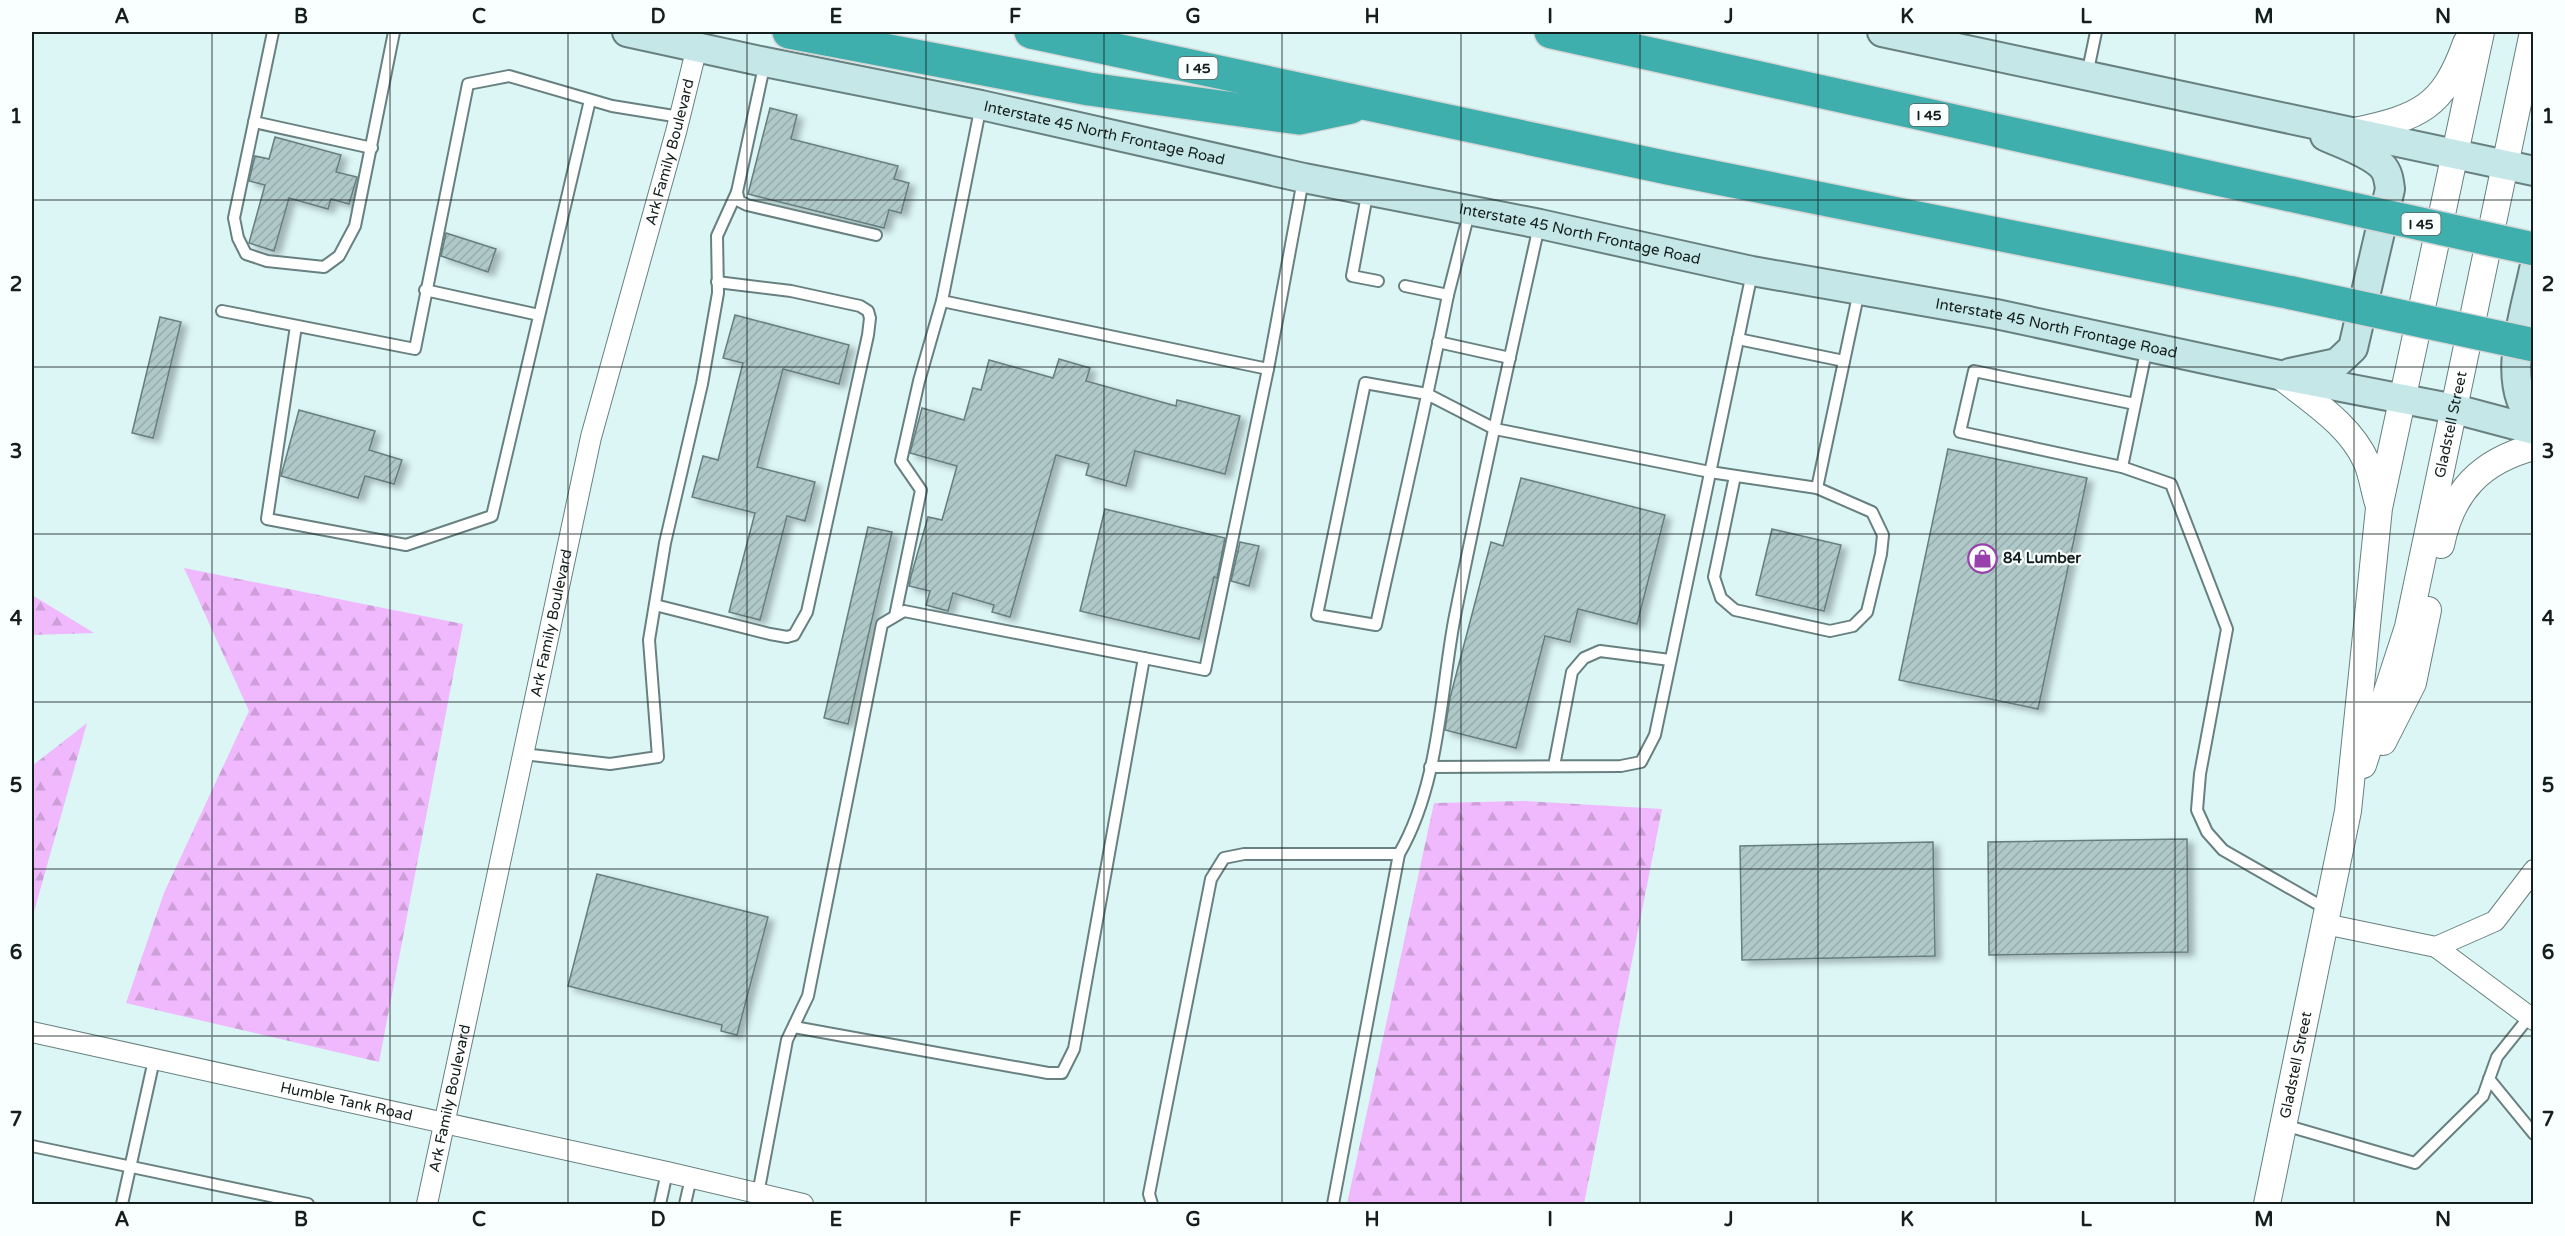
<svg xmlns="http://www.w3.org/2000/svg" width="2565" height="1236" viewBox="0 0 2565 1236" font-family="'Varela Round',sans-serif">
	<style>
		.forest { fill: url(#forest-firs) }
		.building { fill: url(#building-hatch); stroke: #667e7e; stroke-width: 1.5; filter: url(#shadow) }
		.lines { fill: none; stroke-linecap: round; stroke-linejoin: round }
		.service-casing { stroke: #688080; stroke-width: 14 }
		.minor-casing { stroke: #688080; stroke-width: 22 }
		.tertiary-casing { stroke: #688080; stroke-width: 28 }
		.secondary-casing { stroke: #688080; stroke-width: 32 }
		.motorway-casing { stroke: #d5d6d6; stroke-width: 36 }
		.service { stroke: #fff; stroke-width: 10 }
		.minor { stroke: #fff; stroke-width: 20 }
		.tertiary { stroke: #fff; stroke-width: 26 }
		.secondary { stroke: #c5e7e7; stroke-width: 28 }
		.motorway { stroke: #3fafae; stroke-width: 33 }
		.motorway-bridge-casing { stroke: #d5d6d6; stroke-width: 36; stroke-linecap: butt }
		.motorway-bridge { stroke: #3fafae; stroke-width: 33 }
		.grid { fill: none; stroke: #141e1d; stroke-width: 1.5; stroke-opacity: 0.55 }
		.labels { text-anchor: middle; stroke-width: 4.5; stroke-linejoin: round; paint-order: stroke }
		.shield { fill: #f9fefe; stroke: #596160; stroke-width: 1.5 }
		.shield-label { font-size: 14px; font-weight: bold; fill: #141e1d }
		.street-label { font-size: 15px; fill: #141e1d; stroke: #f9fefe }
		.poi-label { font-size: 15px; font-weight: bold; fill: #141e1d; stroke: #f9fefe; text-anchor: start }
		.neatline { fill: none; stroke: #141e1d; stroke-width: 2 }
		.grid-label { font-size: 20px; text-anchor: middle; font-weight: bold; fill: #141e1d }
	</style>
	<defs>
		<pattern id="forest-firs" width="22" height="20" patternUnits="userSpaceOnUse" patternTransform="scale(1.5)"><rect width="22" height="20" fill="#f0b8fd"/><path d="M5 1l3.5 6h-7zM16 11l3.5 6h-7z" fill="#cd9ed8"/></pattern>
		<pattern id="building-hatch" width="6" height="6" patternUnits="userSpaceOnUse" patternTransform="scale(1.5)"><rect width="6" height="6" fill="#afc9c8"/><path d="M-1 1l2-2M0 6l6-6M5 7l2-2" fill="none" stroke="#96acab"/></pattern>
		<filter id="shadow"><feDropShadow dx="6" dy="4" stdDeviation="3" flood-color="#0004"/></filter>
	</defs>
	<rect width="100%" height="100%" fill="#dbf6f5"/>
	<g class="forest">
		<polygon points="184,568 463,624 379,1062 126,1003 164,893 249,711"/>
		<polygon points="32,595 94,633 32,635"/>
		<polygon points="87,723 32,919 32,766"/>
		<polygon points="1524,801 1662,809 1584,1204 1347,1204 1434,803"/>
	</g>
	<g class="building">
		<polygon points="770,108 797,115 791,139 898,166 894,179 909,183 901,213 889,210 884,228 748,194"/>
		<polygon points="275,137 341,155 336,172 357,177 349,204 331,199 328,209 289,198 274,251 249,243 265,185 249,181 255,156 269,159"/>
		<polygon points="446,233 496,249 488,272 441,256"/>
		<polygon points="735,315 849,345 839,384 783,369 757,467 815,482 805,521 787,516 760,620 729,612 755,513 692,497 703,456 718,460 743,363 723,358"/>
		<polygon points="160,317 181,322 153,438 132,433"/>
		<polygon points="1059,359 1090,368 1086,381 1176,406 1177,400 1240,416 1225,474 1135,451 1126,486 1086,475 1089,464 1056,455 1010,617 992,612 994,605 953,593 948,611 926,605 930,591 909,586 911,576 928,517 942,520 957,466 910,453 922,408 964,420 973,388 981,390 989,360 1053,378"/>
		<polygon points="299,410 375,431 369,450 402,460 394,484 365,476 358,498 281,476"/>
		<polygon points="1948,449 2087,478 2038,709 1899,680"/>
		<polygon points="1521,478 1665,515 1637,624 1578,609 1570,642 1545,636 1516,748 1445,730 1450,698 1491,542 1503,546"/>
		<polygon points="1105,509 1225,538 1217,578 1214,577 1199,639 1080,611"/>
		<polygon points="868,527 892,532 848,724 824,718"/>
		<polygon points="1772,529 1841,545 1824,611 1756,595"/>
		<polygon points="1240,542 1259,546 1249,586 1231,581"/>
		<polygon points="2187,839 2188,952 1989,955 1988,842"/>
		<polygon points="1933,842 1935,956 1742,960 1740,846"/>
		<polygon points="597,874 768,917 737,1035 721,1031 722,1025 568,986"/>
	</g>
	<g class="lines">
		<defs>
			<g id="service">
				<polyline points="273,32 234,218 238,238 246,254 267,261 324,267 339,256 355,226 394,32"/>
				<polyline points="765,62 737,192 739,201 747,205 876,235"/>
				<polyline points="2087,75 2096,32"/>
				<polyline points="981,105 942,301 1268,369 1303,180"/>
				<polyline points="254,122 372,148"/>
				<polyline points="1368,190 1352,276 1378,281"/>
				<polyline points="1405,286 1448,295 1469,213"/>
				<polyline points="425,290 539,315"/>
				<path d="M 1448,295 C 1426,406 1400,515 1376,625 L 1317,615 L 1365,383 L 1427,394 L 1495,429 L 1710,472 L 1817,488 L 1859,291"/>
				<polyline points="222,311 415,349 468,84 509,76 612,106 680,117"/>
				<polyline points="296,326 267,519 406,545 492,516 590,100"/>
				<polyline points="1738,339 1844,361"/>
				<polyline points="1438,342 1510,358"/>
				<polyline points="2135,404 1974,371 1960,432 2122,467 2147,347"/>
				<polyline points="2122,467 2171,484 2227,629 2200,774 2197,810 2207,832 2223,850 2328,910"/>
				<polyline points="1735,476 1714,577 1721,598 1735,610 1830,631 1853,626 1867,612 1881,554 1883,535 1872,512 1817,488"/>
				<polyline points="655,605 770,634 787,637 794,635 807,612 868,335 870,318 868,311 860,306 791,291 717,282"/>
				<polyline points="895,616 921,490 901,461 919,381 942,301"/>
				<polyline points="523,754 610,764 658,757 649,640 665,543 702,384 718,293 717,236 737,192"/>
				<polyline points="1554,766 1572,672 1584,658 1600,651 1670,660"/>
				<polyline points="1430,767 1621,766 1641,762 1655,735 1752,273"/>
				<polyline points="794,1027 1048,1073 1062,1073 1074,1049 1144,658"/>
				<polyline points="2489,1079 2534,1134"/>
				<polyline points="2284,1125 2415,1163 2483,1096 2497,1057 2529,1017"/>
				<polyline points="32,1146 308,1204"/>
				<polyline points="758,1194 787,1040 808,996 882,624 904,611 1205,670 1268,369"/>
				<polyline points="122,1204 154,1060"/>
				<polyline points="660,1204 667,1172"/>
				<polyline points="685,1204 691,1178"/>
				<polyline points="1152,1204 1149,1194 1211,879 1224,858 1244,854 1399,854"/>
				<path d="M 1333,1204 L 1399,854 C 1439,785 1440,698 1454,621 C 1480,489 1510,357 1539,226"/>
			</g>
			<g id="minor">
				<polyline points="2325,924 2436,947 2495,921 2534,870"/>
				<polyline points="2436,947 2534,1020"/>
				<path id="s1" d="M 32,1032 L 667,1172 L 803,1204"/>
				<path id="s2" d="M 427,1204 L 591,437 L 676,132 L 697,47"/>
			</g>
			<g id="tertiary">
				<path d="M 2355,131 C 2419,117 2443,108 2466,43"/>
				<path d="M 2279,375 C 2311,401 2350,424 2367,463 C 2372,475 2374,490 2378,503"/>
				<path d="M 2441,545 C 2452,491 2481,461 2534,447"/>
				<polyline points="2383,742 2413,683 2428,610"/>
				<path id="s3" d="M 2363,765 L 2408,627 L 2533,32"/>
				<path id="s4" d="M 2267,1204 L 2348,811 L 2379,508 L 2481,32"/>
			</g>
			<g id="secondary">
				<path id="s5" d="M 627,32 L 765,62 L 981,105 L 1304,178 L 1540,224 L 1752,271 L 1996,314 L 2279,375 L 2455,409 L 2534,430"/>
				<polyline points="1882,32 2534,171"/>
				<path d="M 2534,269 C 2525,313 2499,386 2534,420"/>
				<path d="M 2290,373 L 2337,363 L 2353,348 L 2390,189 C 2389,181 2388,172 2382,166 C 2370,153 2342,144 2325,136"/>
			</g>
			<g id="motorway">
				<polyline points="789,32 1089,89 1299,118 1351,107"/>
				<polyline points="1031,32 1668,168 2292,293"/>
				<polyline points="1551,32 2308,199"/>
			</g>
		</defs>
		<use href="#service" class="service-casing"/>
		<use href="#minor" class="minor-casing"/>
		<use href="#tertiary" class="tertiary-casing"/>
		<use href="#secondary" class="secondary-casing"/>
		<use href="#motorway" class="motorway-casing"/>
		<use href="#service" class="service"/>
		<use href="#minor" class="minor"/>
		<use href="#tertiary" class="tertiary"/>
		<use href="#secondary" class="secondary"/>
		<use href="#motorway" class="motorway"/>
		<defs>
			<g id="motorway-bridge">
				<polyline points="2308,199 2534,249"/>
				<polyline points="2292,293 2534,345"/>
			</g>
		</defs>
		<use href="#motorway-bridge" class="motorway-bridge-casing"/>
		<use href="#motorway-bridge" class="motorway-bridge"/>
	</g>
	<path class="grid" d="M 212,32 L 212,1204M 390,32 L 390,1204M 568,32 L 568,1204M 747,32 L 747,1204M 926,32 L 926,1204M 1104,32 L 1104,1204M 1282,32 L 1282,1204M 1461,32 L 1461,1204M 1640,32 L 1640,1204M 1818,32 L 1818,1204M 1996,32 L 1996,1204M 2175,32 L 2175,1204M 2354,32 L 2354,1204M 32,200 L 2534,200M 32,367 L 2534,367M 32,534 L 2534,534M 32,702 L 2534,702M 32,869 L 2534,869M 32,1036 L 2534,1036"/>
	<defs>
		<symbol id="shop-ring" viewBox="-11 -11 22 22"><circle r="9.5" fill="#f9fefe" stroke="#9840ac" stroke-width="1.5"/><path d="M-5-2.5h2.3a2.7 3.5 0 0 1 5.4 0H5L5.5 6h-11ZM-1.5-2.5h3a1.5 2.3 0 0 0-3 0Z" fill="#9840ac"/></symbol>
	</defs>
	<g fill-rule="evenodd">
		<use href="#shop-ring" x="1966" y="542" width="33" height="33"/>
	</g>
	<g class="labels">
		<g class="shield">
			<rect x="1178.5" y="57" width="39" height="22" rx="4.5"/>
			<rect x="1909.5" y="104" width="39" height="22" rx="4.5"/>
			<rect x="2401.5" y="213" width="39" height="22" rx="4.5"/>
		</g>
		<g class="shield-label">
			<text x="1198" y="73">I 45</text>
			<text x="1929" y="120">I 45</text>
			<text x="2421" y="229">I 45</text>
		</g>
		<g class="street-label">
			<text dy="5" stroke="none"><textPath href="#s5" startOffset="488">Interstate 45 North Frontage Road</textPath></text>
			<text dy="5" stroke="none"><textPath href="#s2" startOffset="1080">Ark Family Boulevard</textPath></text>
			<text dy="5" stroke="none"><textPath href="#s5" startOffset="974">Interstate 45 North Frontage Road</textPath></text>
			<text dy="5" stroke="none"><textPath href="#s5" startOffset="1460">Interstate 45 North Frontage Road</textPath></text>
			<text dy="5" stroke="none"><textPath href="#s3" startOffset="352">Gladstell Street</textPath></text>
			<text dy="5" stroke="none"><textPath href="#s2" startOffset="594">Ark Family Boulevard</textPath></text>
			<text dy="5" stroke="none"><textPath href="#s4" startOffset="142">Gladstell Street</textPath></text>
			<text dy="5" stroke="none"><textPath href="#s2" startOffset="108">Ark Family Boulevard</textPath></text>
			<text dy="5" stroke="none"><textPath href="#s1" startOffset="322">Humble Tank Road</textPath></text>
		</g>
		<g class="poi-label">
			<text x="2003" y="563">84 Lumber</text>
		</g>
	</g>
	<rect width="2565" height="1236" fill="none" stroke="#f9fefe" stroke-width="66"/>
	<rect x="33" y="33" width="2499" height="1170" class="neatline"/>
	<g class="grid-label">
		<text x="122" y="23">A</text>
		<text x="301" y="23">B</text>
		<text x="479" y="23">C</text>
		<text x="658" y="23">D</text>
		<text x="836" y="23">E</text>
		<text x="1015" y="23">F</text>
		<text x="1193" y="23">G</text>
		<text x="1372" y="23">H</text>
		<text x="1550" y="23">I</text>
		<text x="1729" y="23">J</text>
		<text x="1907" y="23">K</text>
		<text x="2086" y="23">L</text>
		<text x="2264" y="23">M</text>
		<text x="2443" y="23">N</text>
		<text x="16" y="123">1</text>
		<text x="2548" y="123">1</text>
		<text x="16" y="291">2</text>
		<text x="2548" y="291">2</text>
		<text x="16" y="458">3</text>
		<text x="2548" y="458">3</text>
		<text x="16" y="625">4</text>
		<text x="2548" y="625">4</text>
		<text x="16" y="792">5</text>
		<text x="2548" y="792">5</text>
		<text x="16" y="959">6</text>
		<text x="2548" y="959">6</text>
		<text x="16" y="1126">7</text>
		<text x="2548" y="1126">7</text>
		<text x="122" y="1226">A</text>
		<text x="301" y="1226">B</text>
		<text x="479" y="1226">C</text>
		<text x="658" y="1226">D</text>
		<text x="836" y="1226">E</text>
		<text x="1015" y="1226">F</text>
		<text x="1193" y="1226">G</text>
		<text x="1372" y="1226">H</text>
		<text x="1550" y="1226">I</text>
		<text x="1729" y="1226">J</text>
		<text x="1907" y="1226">K</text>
		<text x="2086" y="1226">L</text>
		<text x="2264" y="1226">M</text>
		<text x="2443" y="1226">N</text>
	</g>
</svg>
